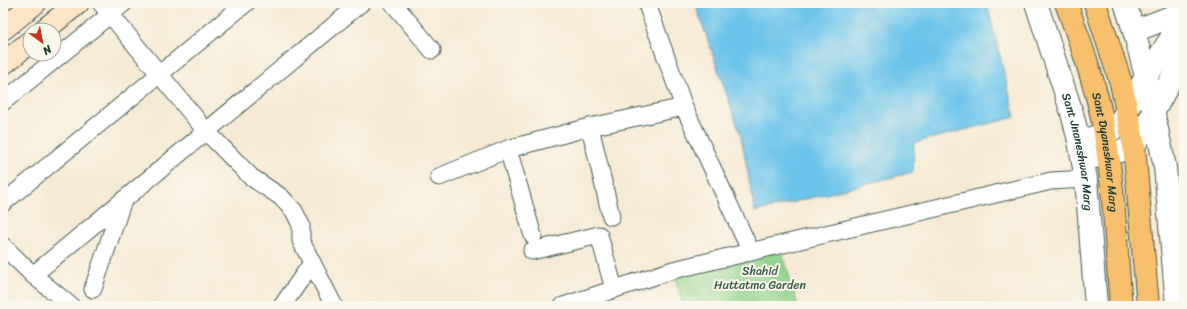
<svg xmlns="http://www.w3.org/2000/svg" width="1187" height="309" viewBox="0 0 1187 309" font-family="Sriracha,sans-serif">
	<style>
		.park { fill: #95d68e; stroke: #5a8a61 }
		.water { fill: #6cc4ea; stroke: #46808f }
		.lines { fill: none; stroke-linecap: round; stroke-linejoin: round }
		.minor-casing { stroke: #3f574c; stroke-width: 19 }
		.tertiary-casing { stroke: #3f574c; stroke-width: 24 }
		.secondary-casing { stroke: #3f574c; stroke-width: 24 }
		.primary-casing { stroke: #3f574c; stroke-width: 24 }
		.minor { stroke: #fff; stroke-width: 17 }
		.tertiary { stroke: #fff; stroke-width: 22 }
		.secondary { stroke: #fce5c4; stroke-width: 22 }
		.primary { stroke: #f8bf6c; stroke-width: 22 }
		.labels { text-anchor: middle; stroke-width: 4; stroke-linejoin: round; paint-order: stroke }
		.street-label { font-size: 12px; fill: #1f3d34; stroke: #fbf7ec }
		.park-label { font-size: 12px; fill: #375c46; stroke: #fbf7ec }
	</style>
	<rect width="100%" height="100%" fill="#fbf7ec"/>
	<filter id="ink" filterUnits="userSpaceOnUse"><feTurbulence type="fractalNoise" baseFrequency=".025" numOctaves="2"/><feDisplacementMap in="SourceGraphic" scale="8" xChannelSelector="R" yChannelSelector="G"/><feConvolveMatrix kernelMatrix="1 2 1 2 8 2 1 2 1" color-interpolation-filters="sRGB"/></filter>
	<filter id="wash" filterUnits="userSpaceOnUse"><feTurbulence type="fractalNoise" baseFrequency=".012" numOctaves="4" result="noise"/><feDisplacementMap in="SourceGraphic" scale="16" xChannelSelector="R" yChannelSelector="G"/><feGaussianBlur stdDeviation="0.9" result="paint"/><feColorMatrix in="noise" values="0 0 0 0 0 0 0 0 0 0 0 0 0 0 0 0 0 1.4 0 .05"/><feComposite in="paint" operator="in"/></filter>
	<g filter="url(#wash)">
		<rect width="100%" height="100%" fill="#f6ead4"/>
		<polygon class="park" points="780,245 798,306 683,306 673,270"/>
		<polygon class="water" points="695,3 987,3 1015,117 914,143 913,172 755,212 741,136"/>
	</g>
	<g filter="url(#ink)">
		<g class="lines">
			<defs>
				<g id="minor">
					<polyline points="101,3 206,131 251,177 281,197 294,211 301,225 301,241 334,306"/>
					<polyline points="393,3 432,50"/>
					<polyline points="648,7 684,107 751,252"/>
					<polyline points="3,102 124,3"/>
					<polyline points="590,127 611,216"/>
					<polyline points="508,149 533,236"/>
					<polyline points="439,177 508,149 590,127 684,107"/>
					<polyline points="3,203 246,3"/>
					<polyline points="3,246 33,275 71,306"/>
					<polyline points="532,251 599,235 614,289"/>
					<polyline points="33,275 361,3"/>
					<polyline points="93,289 123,200"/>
					<polyline points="282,306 312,263"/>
					<polyline points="563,306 673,270 1051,181 1086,179"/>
				</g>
				<g id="tertiary">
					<path id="s1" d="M 1036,3 L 1072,113 L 1079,141 L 1086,179 L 1096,306"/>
					<polyline points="1125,3 1134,31 1146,77 1165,167 1177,306"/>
					<polyline points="1134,31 1184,12"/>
					<polyline points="1079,141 1105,134 1117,127 1146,77 1184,18"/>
					<polyline points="1090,158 1120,151 1134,146 1153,113 1184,55"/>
				</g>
				<g id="secondary">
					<polyline points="3,29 35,3"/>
					<polyline points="44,30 78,3"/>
					<polyline points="3,64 30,42"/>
				</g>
				<g id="primary">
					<path id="s2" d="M 1066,3 C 1081,44 1096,85 1104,128 C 1114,186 1116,247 1121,306"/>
					<polyline points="1095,3 1121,83 1134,146 1148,306"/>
				</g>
			</defs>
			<use href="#minor" class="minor-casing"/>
			<use href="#tertiary" class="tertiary-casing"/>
			<use href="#secondary" class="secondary-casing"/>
			<use href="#primary" class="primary-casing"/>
			<use href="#minor" class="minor"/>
			<use href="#tertiary" class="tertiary"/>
			<use href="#secondary" class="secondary"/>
			<use href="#primary" class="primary"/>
		</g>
	</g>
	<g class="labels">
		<g class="street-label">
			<text dy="4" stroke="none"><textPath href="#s1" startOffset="155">Sant Jnaneshwar Marg</textPath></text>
			<text dy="4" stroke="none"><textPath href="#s2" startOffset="155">Sant Dyaneshwar Marg</textPath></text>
		</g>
		<g class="park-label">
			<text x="760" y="275">Shahid<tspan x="760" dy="14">Huttatma Garden</tspan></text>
		</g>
	</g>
	<rect width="1187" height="309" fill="none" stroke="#fbf7ec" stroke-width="16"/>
	<g transform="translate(42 42) rotate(148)"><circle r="19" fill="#fbf7ec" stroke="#a3ada2"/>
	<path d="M0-3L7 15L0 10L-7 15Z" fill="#c8321e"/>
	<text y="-6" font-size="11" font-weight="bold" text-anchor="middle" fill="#1f3d34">N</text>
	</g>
</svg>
